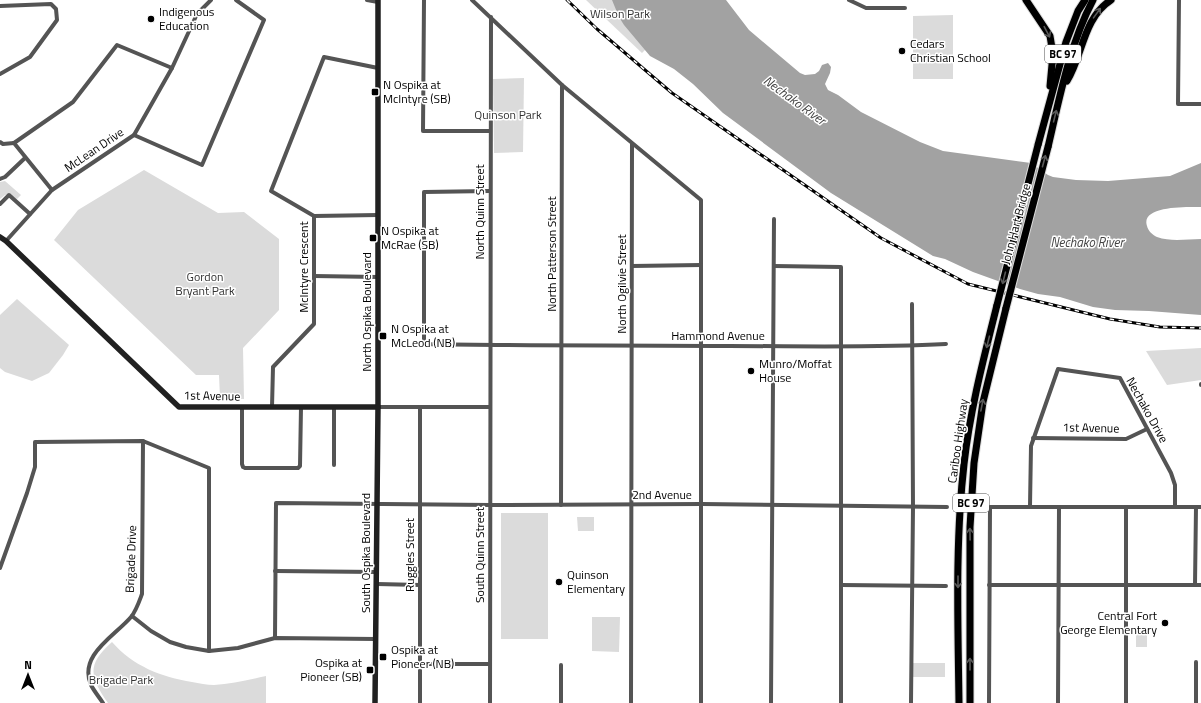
<svg xmlns="http://www.w3.org/2000/svg" width="1201" height="703" viewBox="0 0 1201 703" font-family="'Titillium Web',sans-serif">
	<style>
		.green { fill: #dbdbdb }
		.water { fill: #a2a2a2 }
		.lines { fill: none; stroke-linecap: round; stroke-linejoin: round }
		.highway-casing { stroke: #dbdbdb; stroke-width: 9 }
		.street { stroke: #545454; stroke-width: 4 }
		.secondary { stroke: #212121; stroke-width: 5.5 }
		.highway { stroke: #000; stroke-width: 7 }
		.rail-casing { stroke: #000; stroke-width: 3 }
		.rail { stroke: #fff; stroke-width: 1.5; stroke-dasharray: 4.5; stroke-linecap: butt }
		.highway-bridge-casing { stroke: #dbdbdb; stroke-width: 9; stroke-linecap: butt }
		.highway-bridge { stroke: #000; stroke-width: 7 }
		.oneway { stroke: #595959 }
		.poi-dot { fill: #000; stroke: #fff; stroke-width: 1.5 }
		.labels { text-anchor: middle; stroke-width: 3; stroke-linejoin: round; paint-order: stroke }
		.shield { fill: #fff; stroke: #4c4c4c; stroke-width: 1 }
		.shield-label { font-size: 11px; font-weight: bold; fill: #000 }
		.poi-label { font-size: 12px; fill: #000; stroke: #fff; text-anchor: start }
		.park-label { font-size: 12px; fill: #323232; stroke: #fff }
		.street-label { font-size: 12px; fill: #000; stroke: #fff }
		.water-label { font-size: 13px; font-style: italic; fill: #434343; stroke: #fff }
	</style>
	<rect width="100%" height="100%" fill="#fff"/>
	<g class="green">
		<polygon points="586,0 627,0 651,44 642,53"/>
		<polygon points="953,15 953,79 913,79 913,16"/>
		<polygon points="524,78 523,152 494,153 493,79"/>
		<polygon points="144,170 218,213 244,212 279,239 279,310 243,348 244,399 220,398 219,375 196,375 54,240 78,210"/>
		<polygon points="5,181 21,195 17,199 9,194 5,195 0,199 0,182"/>
		<polygon points="17,299 69,345 63,355 49,373 32,381 5,372 0,368 0,315"/>
		<polygon points="1201,348 1201,380 1167,385 1146,351"/>
		<rect x="501" y="513" width="47" height="126"/>
		<polygon points="577,517 594,517 594,531 578,531"/>
		<polygon points="592,617 620,617 619,652 592,651"/>
		<polygon points="1147,630 1147,647 1136,647 1136,631"/>
		<path d="M 112,642 C 133,666 161,677 192,682 C 199,683 207,685 214,685 C 231,684 248,680 266,676 L 266,703 L 108,703 C 90,677 86,665 112,642 Z"/>
		<rect x="913" y="663" width="32" height="14"/>
	</g>
	<path class="water" d="M 612,0 L 726,0 L 749,30 L 800,73 L 805,75 L 815,74 L 819,71 L 822,65 L 828,63 L 831,67 L 830,73 L 825,84 L 828,90 L 838,95 L 861,112 L 920,142 L 943,151 L 1031,163 L 1048,175 L 1053,177 L 1076,180 L 1108,181 L 1170,176 L 1201,163 L 1201,207 C 1189,207 1140,205 1147,226 C 1148,231 1153,235 1157,237 C 1171,242 1187,239 1201,239 L 1201,315 L 1149,311 L 1115,310 L 1093,307 L 1060,297 L 1038,294 L 1020,289 L 973,272 L 945,259 L 933,256 L 831,193 L 723,113 L 693,84 L 674,69 L 650,56 L 624,25 L 619,17 Z"/>
	<g class="lines">
		<defs>
			<g id="highway">
				<polyline points="1026,0 1050,36 1053,54 1050,86"/>
				<path d="M 1067,81 C 1083,55 1083,18 1111,0"/>
				<polyline points="1038,145 1066,42 1078,11 1085,0"/>
				<path d="M 1048,147 C 1059,100 1070,43 1093,0"/>
				<path d="M 959,703 C 958,624 955,543 964,464 C 970,410 984,357 997,305"/>
				<polyline points="970,703 970,527 974,463 983,402 1006,308"/>
			</g>
		</defs>
		<use href="#highway" class="highway-casing"/>
		<g class="street">
			<polyline points="367,0 378,2"/>
			<polyline points="424,0 423,131 490,131"/>
			<polyline points="472,0 562,85 701,200 701,703"/>
			<polyline points="849,0 866,8 905,8"/>
			<polyline points="1179,0 1178,104 1201,104"/>
			<polyline points="0,6 51,4 56,9 57,20 30,57 0,74"/>
			<polyline points="134,135 202,165 264,20 236,0"/>
			<polyline points="0,142 3,144 14,143"/>
			<polyline points="14,143 73,102 117,45 172,68"/>
			<polyline points="14,143 52,190"/>
			<polyline points="0,179 5,177 25,158"/>
			<path d="M 490,191 L 424,192 L 424,344 C 525,346 627,345 729,346 C 801,346 874,348 946,344"/>
			<polyline points="0,204 9,195 30,214"/>
			<polyline points="378,215 314,216 271,191 324,57 378,68"/>
			<polyline points="6,241 52,190 134,135 172,68 197,14 211,0"/>
			<polyline points="632,266 701,265"/>
			<polyline points="774,266 841,267 841,703"/>
			<polyline points="314,276 378,277"/>
			<polyline points="1201,384 1201,385"/>
			<polyline points="242,407 242,464 243,467 245,468 298,468 300,466 301,407"/>
			<polyline points="272,407 273,367 314,324 314,216"/>
			<polyline points="378,407 490,407"/>
			<polyline points="1033,438 1126,439 1147,429"/>
			<polyline points="334,465 334,407"/>
			<polyline points="561,505 562,85"/>
			<polyline points="1030,506 1031,446 1058,369 1120,378 1171,473 1175,485 1175,507"/>
			<polyline points="1126,507 1126,703"/>
			<polyline points="0,568 27,493 35,467 35,442 143,441 209,468 209,651"/>
			<polyline points="275,571 377,572"/>
			<polyline points="377,584 420,585"/>
			<polyline points="841,585 946,586"/>
			<polyline points="989,585 1201,585"/>
			<polyline points="1195,585 1196,507"/>
			<polyline points="132,616 151,631 170,642 186,647 209,651 238,648 275,638 376,639"/>
			<polyline points="275,638 276,503 490,505 702,504 947,507"/>
			<polyline points="1196,662 1196,703"/>
			<polyline points="420,664 490,664"/>
			<path d="M 103,703 C 99,697 94,691 91,685 C 78,655 115,636 131,617 C 136,611 139,602 142,594 L 143,441"/>
			<polyline points="420,703 420,407"/>
			<polyline points="490,703 491,17"/>
			<polyline points="561,703 561,665"/>
			<polyline points="631,703 632,144"/>
			<polyline points="771,703 774,219"/>
			<polyline points="911,703 913,507 912,304"/>
			<polyline points="989,703 990,507 1201,507"/>
			<polyline points="1058,703 1059,507"/>
		</g>
		<g class="secondary">
			<polyline points="0,237 6,241 179,407 378,407"/>
			<polyline points="375,703 378,407 378,0"/>
		</g>
		<use href="#highway" class="highway"/>
		<defs>
			<polyline id="rail" points="567,0 597,29 672,93 881,238 968,284 1110,319 1160,327 1201,328"/>
		</defs>
		<use href="#rail" class="rail-casing"/>
		<use href="#rail" class="rail"/>
		<defs>
			<g id="highway-bridge">
				<polyline points="997,305 1038,145"/>
				<polyline points="1006,308 1048,147"/>
			</g>
		</defs>
		<use href="#highway-bridge" class="highway-bridge-casing"/>
		<use href="#highway-bridge" class="highway-bridge"/>
	</g>
	<defs><path id="oneway-shaft" d="M-6 0H5M1.5-3L5.5 0L1.5 3" fill="none" stroke-width="1.6" stroke-linecap="round" stroke-linejoin="round"/></defs>
	<g class="oneway">
		<use href="#oneway-shaft" transform="translate(1097 13) rotate(-54)"/>
		<use href="#oneway-shaft" transform="translate(1047 32) rotate(62)"/>
		<use href="#oneway-shaft" transform="translate(1055 116) rotate(-76)"/>
		<use href="#oneway-shaft" transform="translate(1044 161) rotate(-75)"/>
		<use href="#oneway-shaft" transform="translate(1004 278) rotate(104)"/>
		<use href="#oneway-shaft" transform="translate(988 342) rotate(104)"/>
		<use href="#oneway-shaft" transform="translate(982 405) rotate(-79)"/>
		<use href="#oneway-shaft" transform="translate(970 534) rotate(-91)"/>
		<use href="#oneway-shaft" transform="translate(958 582) rotate(90)"/>
		<use href="#oneway-shaft" transform="translate(970 664) rotate(-90)"/>
	</g>
	<g class="poi-dot">
		<circle cx="151" cy="19" r="4"/>
		<circle cx="902" cy="51" r="4"/>
		<rect x="371" y="88" width="8" height="8" rx="2"/>
		<rect x="369" y="234" width="8" height="8" rx="2"/>
		<rect x="379" y="332" width="8" height="8" rx="2"/>
		<circle cx="751" cy="371" r="4"/>
		<circle cx="559" cy="582" r="4"/>
		<circle cx="1165" cy="623" r="4"/>
		<rect x="379" y="653" width="8" height="8" rx="2"/>
		<rect x="366" y="666" width="8" height="8" rx="2"/>
	</g>
	<g class="labels">
		<g class="shield">
			<rect x="1045" y="45" width="36" height="18" rx="3"/>
			<rect x="953" y="494" width="36" height="18" rx="3"/>
		</g>
		<g class="shield-label">
			<text x="1063" y="58">BC 97</text>
			<text x="971" y="507">BC 97</text>
		</g>
		<g class="poi-label">
			<text x="159" y="16">Indigenous<tspan x="159" dy="14">Education</tspan></text>
			<text x="910" y="48">Cedars<tspan x="910" dy="14">Christian School</tspan></text>
			<text x="383" y="89">N Ospika at<tspan x="383" dy="14">McIntyre (SB)</tspan></text>
			<text x="381" y="235">N Ospika at<tspan x="381" dy="14">McRae (SB)</tspan></text>
			<text x="391" y="333">N Ospika at<tspan x="391" dy="14">McLeod (NB)</tspan></text>
			<text x="759" y="368">Munro/Moffat<tspan x="759" dy="14">House</tspan></text>
			<text x="567" y="579">Quinson<tspan x="567" dy="14">Elementary</tspan></text>
			<text x="1157" y="620" text-anchor="end">Central Fort<tspan x="1157" dy="14">George Elementary</tspan></text>
			<text x="391" y="654">Ospika at<tspan x="391" dy="14">Pioneer (NB)</tspan></text>
			<text x="362" y="667" text-anchor="end">Ospika at<tspan x="362" dy="14">Pioneer (SB)</tspan></text>
		</g>
		<g class="park-label">
			<text x="620" y="18">Wilson Park</text>
			<text x="508" y="119">Quinson Park</text>
			<text x="205" y="281">Gordon<tspan x="205" dy="14">Bryant Park</tspan></text>
			<text x="121" y="684">Brigade Park</text>
		</g>
		<g class="street-label">
			<text transform="translate(94 150) rotate(-34)" y="4">McLean Drive</text>
			<text transform="translate(480 212) rotate(-90)" y="4">North Quinn Street</text>
			<text transform="translate(1016 224) rotate(-75)" y="4">John Hart Bridge</text>
			<text transform="translate(552 254) rotate(-90)" y="4">North Patterson Street</text>
			<text transform="translate(304 267) rotate(-90)" y="4">McIntyre Crescent</text>
			<text transform="translate(622 284) rotate(-90)" y="4">North Ogilvie Street</text>
			<text transform="translate(367 312) rotate(-90)" y="4">North Ospika Boulevard</text>
			<text x="718" y="340">Hammond Avenue</text>
			<text transform="translate(212 396) rotate(1)" y="4">1st Avenue</text>
			<text transform="translate(1147 410) rotate(61)" y="4">Nechako Drive</text>
			<text transform="translate(1091 428) rotate(1)" y="4">1st Avenue</text>
			<text transform="translate(958 441) rotate(-82)" y="4">Cariboo Highway</text>
			<text x="662" y="499">2nd Avenue</text>
			<text transform="translate(366 553) rotate(-90)" y="4">South Ospika Boulevard</text>
			<text transform="translate(410 555) rotate(-90)" y="4">Ruggles Street</text>
			<text transform="translate(480 555) rotate(-90)" y="4">South Quinn Street</text>
			<text transform="translate(131 559) rotate(-88)" y="4">Brigade Drive</text>
		</g>
		<g class="water-label">
			<text transform="translate(795 100) rotate(36)" y="5">Nechako River</text>
			<text x="1087" y="247">Nechako River</text>
		</g>
	</g>
	<g transform="translate(28 675)" stroke="#ffffff" stroke-width="3" paint-order="stroke">
	<path d="M0-3L7 15L0 10L-7 15Z" fill="#000000"/>
	<text y="-6" font-size="11" font-weight="bold" text-anchor="middle" fill="#000000">N</text>
	</g>
</svg>
